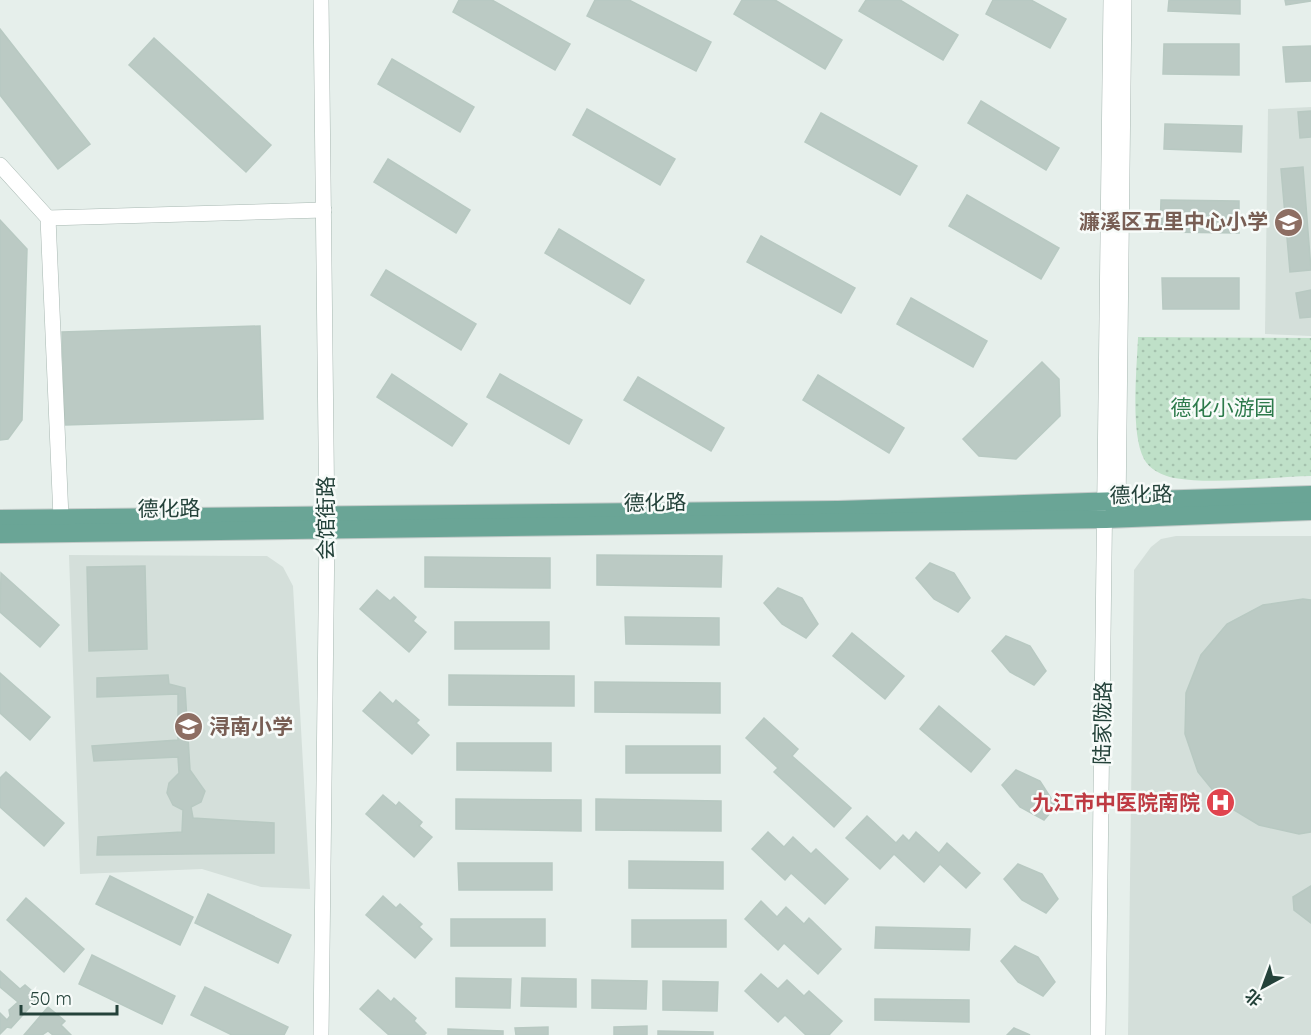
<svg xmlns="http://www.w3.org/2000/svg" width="1311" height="1035" viewBox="0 0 1311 1035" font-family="Quicksand,'Noto Sans SC',sans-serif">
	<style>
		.built { fill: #d4dfda }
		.park { fill: url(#park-dots) }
		.building { fill: #bbcac4; stroke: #b8c9c2; stroke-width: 1.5 }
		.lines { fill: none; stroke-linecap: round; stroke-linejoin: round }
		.minor-casing { stroke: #a8b8b2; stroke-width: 16 }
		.major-casing { stroke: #c2cac8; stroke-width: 20 }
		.minor { stroke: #fff; stroke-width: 15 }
		.major { stroke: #6aa596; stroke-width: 18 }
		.labels { text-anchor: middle; stroke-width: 5; stroke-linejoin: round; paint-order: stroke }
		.education-label { font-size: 21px; font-weight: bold; fill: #785e54; stroke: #f7fbf9; text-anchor: end }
		.park-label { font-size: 21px; fill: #2d7a4b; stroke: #f7fbf9 }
		.street-label { font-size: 21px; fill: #24423a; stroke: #f7fbf9 }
		.health-label { font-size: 21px; font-weight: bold; fill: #be3a42; stroke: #f7fbf9; text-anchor: end }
	</style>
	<defs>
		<pattern id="park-dots" width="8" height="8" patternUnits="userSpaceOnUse" patternTransform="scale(1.5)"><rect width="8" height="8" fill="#bfe0c8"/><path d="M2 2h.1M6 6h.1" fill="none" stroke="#a4c1ad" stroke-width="1.8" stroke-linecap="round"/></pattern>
	</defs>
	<rect width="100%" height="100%" fill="#e6efeb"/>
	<g class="built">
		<polygon points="1311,107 1311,336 1265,334 1268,109"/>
		<polygon points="1176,536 1311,536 1311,1035 1128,1035 1134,570 1151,547 1161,539"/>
		<polygon points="69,555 267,556 283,567 293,586 310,889 261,887 202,869 80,874"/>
	</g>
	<path class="park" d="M 1138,337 L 1311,338 L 1311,476 C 1268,477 1216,485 1174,478 C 1163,476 1149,469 1144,459 C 1130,433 1137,367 1138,337 Z"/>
	<g class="building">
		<polygon points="459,0 492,0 570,44 555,70 453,12"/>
		<polygon points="595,0 629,0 711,42 696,71 587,16"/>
		<polygon points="742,0 775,0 842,40 825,69 734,14"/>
		<polygon points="866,0 900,0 958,35 943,60 859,11"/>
		<polygon points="993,0 1031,0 1066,19 1050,48 986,14"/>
		<polygon points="1169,0 1240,0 1240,14 1168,11"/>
		<polygon points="1285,0 1311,0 1311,1 1286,5"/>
		<polygon points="0,29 90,144 58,169 0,95"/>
		<polygon points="154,38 271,145 246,172 129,65"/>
		<polygon points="1164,44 1239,44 1239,75 1163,74"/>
		<polygon points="1311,46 1311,81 1286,82 1283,47"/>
		<polygon points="392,59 474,107 460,132 378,84"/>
		<polygon points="981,101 1059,148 1046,170 968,123"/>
		<polygon points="587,109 675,159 660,185 573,135"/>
		<polygon points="1311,111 1311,137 1300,138 1298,112"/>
		<polygon points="821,113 917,166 900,195 805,142"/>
		<polygon points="1165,124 1242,126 1241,152 1164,149"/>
		<polygon points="388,159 470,210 456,233 374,182"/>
		<polygon points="1303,167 1311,270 1290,272 1281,169"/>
		<polygon points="967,195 1059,248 1041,279 949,226"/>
		<polygon points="1161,200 1239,201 1239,233 1160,232"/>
		<polygon points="0,220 27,249 22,420 8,439 0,440"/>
		<polygon points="559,229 644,280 630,304 545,253"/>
		<polygon points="761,236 855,288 841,313 747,262"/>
		<polygon points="386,270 476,324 461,350 371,295"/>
		<polygon points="1162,278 1239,278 1239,309 1163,309"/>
		<polygon points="1311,290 1311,317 1300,318 1296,293"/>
		<polygon points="911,298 987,341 973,367 897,324"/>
		<polygon points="260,326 263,419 65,425 62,332"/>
		<polygon points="1042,362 1059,379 1060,416 1016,459 979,456 963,439"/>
		<polygon points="392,374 467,424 452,446 377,397"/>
		<polygon points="500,374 582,420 569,444 487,397"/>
		<polygon points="818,375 904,428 889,453 803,400"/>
		<polygon points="638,377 724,428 711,451 624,400"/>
		<polygon points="597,555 722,556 721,587 597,585"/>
		<polygon points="425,557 550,558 550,588 425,587"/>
		<polygon points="930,563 954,573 970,598 958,612 934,599 916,578"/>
		<polygon points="145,566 147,649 89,651 87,567"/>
		<polygon points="1,573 59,625 40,647 0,612"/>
		<polygon points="778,588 802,598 818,624 806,638 782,624 764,603"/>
		<polygon points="377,590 390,601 394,597 416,617 413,621 426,632 409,652 360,609"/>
		<polygon points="1303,599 1311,600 1311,832 1299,834 1259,825 1224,804 1198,772 1185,734 1186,693 1201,655 1227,624 1263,605"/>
		<polygon points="625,617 719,618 719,645 626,644"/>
		<rect x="455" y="622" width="94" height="27"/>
		<polygon points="852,633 904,676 885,699 833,656"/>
		<polygon points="1006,636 1030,646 1046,671 1034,685 1010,672 992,651"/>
		<polygon points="0,673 50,717 30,740 0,713"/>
		<polygon points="168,675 169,684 185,688 190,770 205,791 201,802 191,807 193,818 274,823 274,853 97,855 98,837 182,832 183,810 173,805 167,793 169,783 179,773 178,757 94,761 92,746 178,740 178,694 97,697 97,678"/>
		<polygon points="449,675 574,676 574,706 449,705"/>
		<polygon points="595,682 720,683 720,713 595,712"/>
		<polygon points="380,692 393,704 396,700 419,720 416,723 429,735 412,754 363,711"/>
		<polygon points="939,706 990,749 971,772 920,729"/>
		<polygon points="764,718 798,749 792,756 851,808 834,827 774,772 778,768 746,738"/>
		<polygon points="457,743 551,743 551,771 457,770"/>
		<rect x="626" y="746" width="94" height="27"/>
		<polygon points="1016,770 1040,781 1056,806 1044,820 1020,807 1002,785"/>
		<polygon points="6,772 64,823 44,846 0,807 0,778"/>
		<polygon points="383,795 396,806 399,802 422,822 419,826 432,837 414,857 366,814"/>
		<polygon points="456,799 581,800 581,831 456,829"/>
		<polygon points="596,799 721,801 721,831 596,830"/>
		<polygon points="867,816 896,843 903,835 909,841 916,832 939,853 947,843 980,873 966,888 940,864 924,882 894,854 880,869 846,838"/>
		<polygon points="768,832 784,847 793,837 811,854 816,849 848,879 825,904 791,873 785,880 752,849"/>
		<polygon points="629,861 723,862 723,889 629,888"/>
		<polygon points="458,863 552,863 552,890 459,890"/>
		<polygon points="1018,864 1042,874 1058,899 1046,913 1022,900 1004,879"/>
		<polygon points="110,876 193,917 180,945 96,904"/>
		<polygon points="1311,886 1311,923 1294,910 1293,897"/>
		<polygon points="208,894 291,935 278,963 195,923"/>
		<polygon points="383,896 396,908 400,904 422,924 419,927 432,939 415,958 366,915"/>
		<polygon points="26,898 84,949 64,972 7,920"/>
		<polygon points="761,901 777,917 786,907 804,924 809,918 841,949 818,974 784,943 778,950 745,919"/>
		<rect x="451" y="919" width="94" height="27"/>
		<rect x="632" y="920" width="94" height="27"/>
		<polygon points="876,927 970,929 969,950 875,948"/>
		<polygon points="1015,946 1038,957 1055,982 1043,996 1018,982 1001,961"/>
		<polygon points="92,955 175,996 162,1024 79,984"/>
		<polygon points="0,971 20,989 25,985 39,997 11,1028 7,1027 0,1034 0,1013 7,1020 10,1016 9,1010 18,1002 0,987"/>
		<polygon points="761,974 778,989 787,980 804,996 809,991 842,1021 829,1035 806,1035 785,1015 778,1022 745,991"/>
		<polygon points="456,978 511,979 510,1008 456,1007"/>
		<polygon points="522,978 576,979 576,1007 521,1006"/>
		<polygon points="592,980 647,981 646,1009 592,1008"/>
		<polygon points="663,981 718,982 717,1011 663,1010"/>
		<polygon points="205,987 288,1027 284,1035 232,1035 191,1015"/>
		<polygon points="378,990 391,1002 394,998 416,1018 414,1021 426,1033 424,1035 389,1035 360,1009"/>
		<polygon points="875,999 969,1000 969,1022 875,1020"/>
		<polygon points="48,1007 65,1021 61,1025 71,1035 53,1035 48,1031 42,1035 24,1035"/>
		<polygon points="647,1026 647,1035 614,1035 614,1027"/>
		<polygon points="548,1027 548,1035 516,1035 515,1028"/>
		<polygon points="1014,1028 1030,1035 1007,1035"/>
		<polygon points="448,1029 503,1031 503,1035 448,1035"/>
		<polygon points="658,1031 713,1032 713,1035 658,1035"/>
	</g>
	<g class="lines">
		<defs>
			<g id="minor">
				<polyline points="0,165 48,218 61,518"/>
				<polyline points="48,218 324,210"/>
				<polyline points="1118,511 1124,0"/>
				<polyline points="321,1035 327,530 321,0"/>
				<polyline points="1098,1035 1111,0"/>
			</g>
			<g id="major">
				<polyline points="0,519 838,510 1311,495"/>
				<polyline points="0,534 1106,519 1311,511"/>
			</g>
		</defs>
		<use href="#minor" class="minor-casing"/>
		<use href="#major" class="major-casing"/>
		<use href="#minor" class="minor"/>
		<use href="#major" class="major"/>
	</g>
	<defs>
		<symbol id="school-disc" viewBox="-11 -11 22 22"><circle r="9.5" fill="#8d6e63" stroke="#f7fbf9"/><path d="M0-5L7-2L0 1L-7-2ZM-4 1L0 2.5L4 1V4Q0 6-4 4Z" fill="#fff"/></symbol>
		<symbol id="hospital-disc" viewBox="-11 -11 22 22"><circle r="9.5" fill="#e0444e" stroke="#f7fbf9"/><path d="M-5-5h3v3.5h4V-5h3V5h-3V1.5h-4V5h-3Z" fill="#fff"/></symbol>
	</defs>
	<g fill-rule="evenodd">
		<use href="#school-disc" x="1272" y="206" width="33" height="33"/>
		<use href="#school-disc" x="172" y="710" width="33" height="33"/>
		<use href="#hospital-disc" x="1204" y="786" width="33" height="33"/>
	</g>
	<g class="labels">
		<g class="education-label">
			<text x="1268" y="229">濂溪区五里中心小学</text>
			<text x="209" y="734" text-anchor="start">浔南小学</text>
		</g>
		<g class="park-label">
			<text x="1223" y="415">德化小游园</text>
		</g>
		<g class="street-label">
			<text transform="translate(1141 495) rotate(-2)" y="7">德化路</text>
			<text transform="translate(655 503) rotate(-1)" y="7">德化路</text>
			<text transform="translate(169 509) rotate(-1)" y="7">德化路</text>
			<text transform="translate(326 518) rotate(-90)" y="7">会馆街路</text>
			<text transform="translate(1103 723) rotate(-89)" y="7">陆家陇路</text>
		</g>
		<g class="health-label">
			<text x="1200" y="810">九江市中医院南院</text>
		</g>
	</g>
	<g transform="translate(1263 987) rotate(221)" stroke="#f7fbf9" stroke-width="4.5" paint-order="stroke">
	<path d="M0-4.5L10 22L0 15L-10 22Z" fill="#24423a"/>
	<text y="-9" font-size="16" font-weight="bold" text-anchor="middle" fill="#24423a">北</text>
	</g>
	<path d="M21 1005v9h96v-9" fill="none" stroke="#24423a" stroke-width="3"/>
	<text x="30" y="1005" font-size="18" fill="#24423a" stroke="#f7fbf9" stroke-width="4.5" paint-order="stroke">50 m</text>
</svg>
